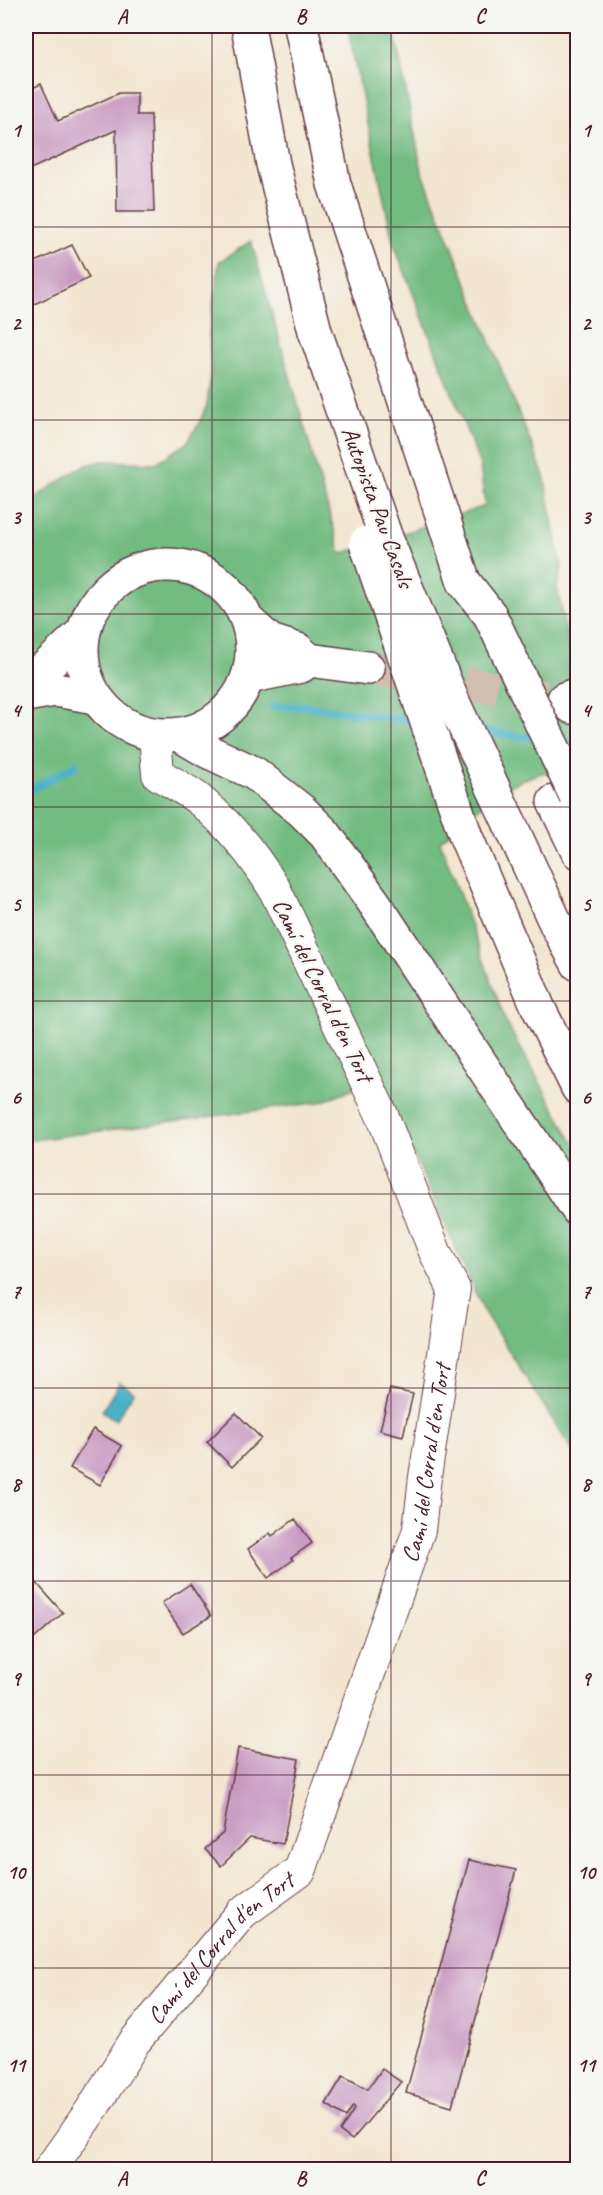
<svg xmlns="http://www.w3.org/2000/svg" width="603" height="2195" viewBox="0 0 603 2195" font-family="Caveat,sans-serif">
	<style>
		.forest { fill: #72bb81; stroke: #5e6d56; stroke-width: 1.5 }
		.water { fill: #49b2c7; stroke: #4a6879; stroke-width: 1.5 }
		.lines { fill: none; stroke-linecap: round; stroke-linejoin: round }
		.stream { stroke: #49b2c7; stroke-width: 8 }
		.building { fill: #c899c1 }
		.tertiary-tunnel { stroke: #d1beaf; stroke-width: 33; stroke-dasharray: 33 16; stroke-linecap: butt }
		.minor-casing { stroke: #633d44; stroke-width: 34 }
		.tertiary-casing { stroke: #633d44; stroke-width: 36 }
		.motorway-casing { stroke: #633d44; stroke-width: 36 }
		.minor { stroke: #fff; stroke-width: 32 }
		.tertiary { stroke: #fff; stroke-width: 33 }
		.motorway { stroke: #fff; stroke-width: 33 }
		.motorway-bridge-casing { stroke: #633d44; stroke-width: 36; stroke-linecap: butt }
		.motorway-bridge { stroke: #fff; stroke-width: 33 }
		.grid { fill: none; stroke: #4a1f2b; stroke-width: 1.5; stroke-opacity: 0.55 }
		.labels { text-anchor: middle; stroke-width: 4.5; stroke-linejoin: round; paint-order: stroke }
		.street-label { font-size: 24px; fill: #4a1f2b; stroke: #f6f6f2 }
		.neatline { fill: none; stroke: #4a1f2b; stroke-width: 2 }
		.grid-label { font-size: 20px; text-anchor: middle; font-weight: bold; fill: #4a1f2b }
	</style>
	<rect width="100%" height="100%" fill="#f6f6f2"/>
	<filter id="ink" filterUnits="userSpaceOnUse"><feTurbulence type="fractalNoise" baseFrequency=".0167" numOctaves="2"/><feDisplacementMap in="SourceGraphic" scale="12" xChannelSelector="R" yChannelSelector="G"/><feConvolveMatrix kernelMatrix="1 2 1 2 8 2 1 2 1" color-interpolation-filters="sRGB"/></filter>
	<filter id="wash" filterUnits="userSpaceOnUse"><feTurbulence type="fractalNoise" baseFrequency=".008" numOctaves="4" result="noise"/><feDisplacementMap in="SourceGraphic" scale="24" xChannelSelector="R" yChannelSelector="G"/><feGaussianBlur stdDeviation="1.35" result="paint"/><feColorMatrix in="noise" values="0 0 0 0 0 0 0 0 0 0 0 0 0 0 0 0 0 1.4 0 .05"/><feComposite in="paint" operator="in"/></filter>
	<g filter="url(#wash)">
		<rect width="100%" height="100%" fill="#f3e6d0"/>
		<path class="forest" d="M 347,26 L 393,26 L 422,171 L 544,476 L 562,566 L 557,587 L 568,642 L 577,666 L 577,779 C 569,777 558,771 550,772 C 510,776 469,816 440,841 L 506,1022 L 577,1149 L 577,1458 L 484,1312 L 379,1077 L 321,1102 L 26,1141 L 26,504 L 83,466 L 103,461 L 156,463 L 186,444 L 197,427 L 207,405 L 211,372 L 209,333 L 219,262 L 251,241 L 341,554 L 485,506 L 480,465 L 393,242 Z"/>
		<polygon class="water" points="120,1382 134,1392 116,1420 102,1411"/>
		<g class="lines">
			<g class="stream">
				<polyline points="273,706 305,706 420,722"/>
				<polyline points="474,730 541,739"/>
				<polyline points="560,742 578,744"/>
				<polyline points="26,792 76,765"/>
			</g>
		</g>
		<g id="blocks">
			<g class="building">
				<polygon points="41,84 58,121 119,93 137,93 137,115 151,115 154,212 117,212 116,130 26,171 26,91"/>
				<polygon points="72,245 89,278 26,308 26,266"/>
				<polygon points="390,1389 413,1394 403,1436 380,1430"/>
				<polygon points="236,1413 261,1438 232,1467 207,1442"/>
				<polygon points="93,1429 122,1446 100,1485 70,1468"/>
				<polygon points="295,1519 312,1543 291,1558 293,1560 268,1578 248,1549 270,1533 272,1536"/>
				<polygon points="26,1571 63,1613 26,1646"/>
				<polygon points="190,1584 211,1616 183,1633 162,1603"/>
				<polygon points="238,1748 299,1759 283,1844 250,1838 221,1866 205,1849 223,1833"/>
				<polygon points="469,1860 516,1870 452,2106 406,2093"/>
				<polygon points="382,2069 401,2082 352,2140 340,2131 355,2108 353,2106 346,2117 326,2104 343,2076 368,2089"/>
			</g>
		</g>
	</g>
	<g filter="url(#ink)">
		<use href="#blocks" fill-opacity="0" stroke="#633d44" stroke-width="1.5"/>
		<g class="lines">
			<polyline class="tertiary-tunnel" points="368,668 550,697"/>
			<defs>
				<g id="minor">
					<path id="s1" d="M 49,2170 L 90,2112 L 135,2041 L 242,1913 L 300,1871 L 419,1530 L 425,1477 L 454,1289 L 435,1252 L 383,1117 L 274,888 C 254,856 231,826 202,802 C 189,791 172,783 158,774 L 155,735"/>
				</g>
				<g id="tertiary">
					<circle cx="167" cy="650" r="85"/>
					<polyline points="248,621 270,641 298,650 309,660 368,668"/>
					<polyline points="248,677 301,666 309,660"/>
					<polyline points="26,681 47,666 84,631"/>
					<polyline points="578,694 564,699 572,707 578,708"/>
					<polyline points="26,695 55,690 96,697"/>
				</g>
				<g id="motorway">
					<polyline points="248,26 273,164 315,331 386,538"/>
					<polyline points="301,26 334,184 464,582"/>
					<polyline points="180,735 207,751 254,773 302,811 325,834 375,904 578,1210"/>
					<polyline points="554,802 578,852"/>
					<polyline points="510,824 557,926 578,964"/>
					<polyline points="466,837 538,1007 578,1088"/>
				</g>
			</defs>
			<use href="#minor" class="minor-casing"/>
			<use href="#tertiary" class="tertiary-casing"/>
			<use href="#motorway" class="motorway-casing"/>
			<use href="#minor" class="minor"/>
			<use href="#tertiary" class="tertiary"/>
			<use href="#motorway" class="motorway"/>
			<defs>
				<g id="motorway-bridge">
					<polyline points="386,538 454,704 510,824"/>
					<polyline points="366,543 466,837"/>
					<polyline points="464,582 490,615 576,796"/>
				</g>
			</defs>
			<use href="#motorway-bridge" class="motorway-bridge-casing"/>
			<use href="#motorway-bridge" class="motorway-bridge"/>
		</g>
	</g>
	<path class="grid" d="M 212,26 L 212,2170M 391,26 L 391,2170M 26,227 L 578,227M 26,420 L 578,420M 26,614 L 578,614M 26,807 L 578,807M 26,1001 L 578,1001M 26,1194 L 578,1194M 26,1388 L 578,1388M 26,1581 L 578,1581M 26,1775 L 578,1775M 26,1968 L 578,1968"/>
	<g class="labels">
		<g class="street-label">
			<text transform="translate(378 507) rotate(70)" y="8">Autopista Pau Casals</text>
			<text transform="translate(323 990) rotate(64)" y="8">Camí del Corral d'en Tort</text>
			<text dy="8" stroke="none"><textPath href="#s1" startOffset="822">Camí del Corral d'en Tort</textPath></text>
			<text dy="8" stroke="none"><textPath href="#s1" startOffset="282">Camí del Corral d'en Tort</textPath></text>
		</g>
	</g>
	<rect width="603" height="2195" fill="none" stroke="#f6f6f2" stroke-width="66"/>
	<rect x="33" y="33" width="537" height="2129" class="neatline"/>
	<g class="grid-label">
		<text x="122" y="23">A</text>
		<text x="301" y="23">B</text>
		<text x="480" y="23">C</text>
		<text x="16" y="137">1</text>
		<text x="586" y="137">1</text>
		<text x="16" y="330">2</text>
		<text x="586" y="330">2</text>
		<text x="16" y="524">3</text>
		<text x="586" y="524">3</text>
		<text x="16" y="717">4</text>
		<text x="586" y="717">4</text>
		<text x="16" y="911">5</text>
		<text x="586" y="911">5</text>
		<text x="16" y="1104">6</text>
		<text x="586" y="1104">6</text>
		<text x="16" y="1298">7</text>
		<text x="586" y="1298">7</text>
		<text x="16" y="1491">8</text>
		<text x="586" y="1491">8</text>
		<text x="16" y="1685">9</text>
		<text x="586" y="1685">9</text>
		<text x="16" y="1879">10</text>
		<text x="586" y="1879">10</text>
		<text x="16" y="2072">11</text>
		<text x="586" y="2072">11</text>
		<text x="122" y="2185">A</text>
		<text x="301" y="2185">B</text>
		<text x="480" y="2185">C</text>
	</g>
</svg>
